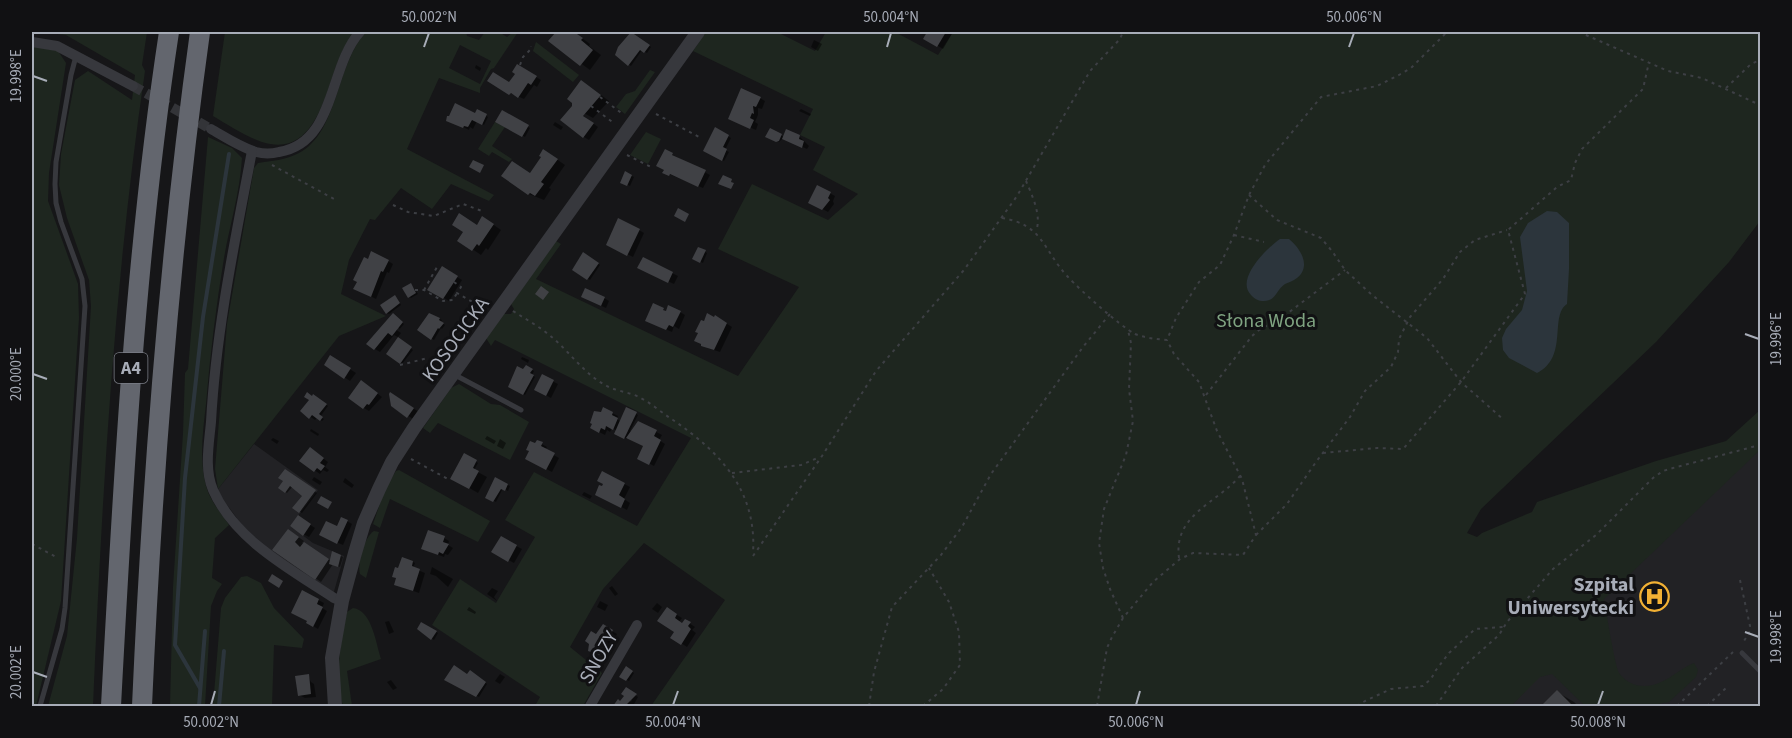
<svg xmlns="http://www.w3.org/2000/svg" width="1792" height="738" viewBox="0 0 1792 738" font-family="'Source Sans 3',sans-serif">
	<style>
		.built { fill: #222225 }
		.green { fill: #1e261f; fill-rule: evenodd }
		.water { fill: #2c353c }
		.shadow { fill: #0007 }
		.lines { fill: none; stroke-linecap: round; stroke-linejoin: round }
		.stream { stroke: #2c353c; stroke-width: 4 }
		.building { fill: #404145 }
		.minor-tunnel { stroke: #333438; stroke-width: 10; stroke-dasharray: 10 5; stroke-linecap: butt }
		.path { stroke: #3d3f44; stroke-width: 2; stroke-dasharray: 3 4.5; stroke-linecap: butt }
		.service { stroke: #37383d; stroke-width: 5 }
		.minor { stroke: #37383d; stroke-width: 10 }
		.tertiary { stroke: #37383d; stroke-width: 14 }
		.motorway { stroke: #63666e; stroke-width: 20 }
		.ticks { fill: none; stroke: #a8adb8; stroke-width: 2 }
		.labels { text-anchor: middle; stroke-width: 6; stroke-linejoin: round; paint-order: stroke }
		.shield { fill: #111113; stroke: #7b7e86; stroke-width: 1.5 }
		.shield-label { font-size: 18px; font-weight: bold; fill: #a8adb8 }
		.park-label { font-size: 20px; fill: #7fa381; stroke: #111113 }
		.street-label { font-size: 20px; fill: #a8adb8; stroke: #111113 }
		.poi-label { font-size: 20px; font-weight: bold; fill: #a8adb8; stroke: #111113; text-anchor: end }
		.neatline { fill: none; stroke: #a8adb8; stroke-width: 2 }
		.ticks-label { font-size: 15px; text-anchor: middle; fill: #a8adb8 }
	</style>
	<rect width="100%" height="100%" fill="#161618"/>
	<g class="built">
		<polygon points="254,444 318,490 290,526 313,543 344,556 333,595 269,550 242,525 222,498 218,489"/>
		<polygon points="1760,447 1760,706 1454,706"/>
	</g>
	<g class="green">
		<path d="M 40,32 L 147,32 L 142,65 L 145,71 C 114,282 102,495 93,706 L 48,706 L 67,636 L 77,538 L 91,306 L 89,280 L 67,218 L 59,185 L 61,154 L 75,80 L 88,71 L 132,100 L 135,75 L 66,35 Z"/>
		<path d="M 225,32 L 355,32 C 342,46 337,64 331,81 C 320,114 305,156 262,142 C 245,136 228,125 213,116 Z"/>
		<path d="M 366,32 L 466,32 L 467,36 L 479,40 L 485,32 L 499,32 L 507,37 L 513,32 L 518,32 L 494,68 L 491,69 L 480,88 L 480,93 L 439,78 L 407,149 L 494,195 L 489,201 L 451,184 L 432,209 L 401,188 L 375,220 L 370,219 L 349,260 L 341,294 L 386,316 L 339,336 L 218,489 L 215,469 L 227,324 L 254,168 L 258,163 C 271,161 286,160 299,153 C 338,133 336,64 366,32 ZM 460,45 L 491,61 L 480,84 L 449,68 Z"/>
		<path d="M 706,32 L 777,32 L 815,51 L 826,32 L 895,32 L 938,55 L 953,32 L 1760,32 L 1760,221 L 1729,262 L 1656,342 L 1481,509 L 1467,533 L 1477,537 L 1482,533 L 1532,512 L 1537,502 L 1656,461 L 1726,441 L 1760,410 L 1760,450 L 1604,599 C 1606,611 1615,666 1619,673 C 1629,687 1646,689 1661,682 C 1673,677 1681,668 1694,663 L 1698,670 L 1696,677 L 1669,702 L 1649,706 L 1585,706 L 1552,674 L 1540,677 L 1511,706 L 651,706 L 725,600 L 644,543 L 603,589 L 570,647 L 602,673 L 583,706 L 539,706 L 536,704 L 540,697 L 432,625 L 460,579 L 496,603 L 535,537 L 505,520 L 534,472 L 637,526 L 691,438 L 495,340 L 491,346 L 486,338 L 504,314 L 511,314 L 514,309 L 511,304 L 556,241 L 561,244 L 536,279 L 738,376 L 799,287 L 718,249 L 752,184 L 828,220 L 858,194 L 813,170 L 825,147 L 800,135 L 813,109 L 693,51 Z"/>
		<polygon points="536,42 579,75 573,82 533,51"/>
		<polygon points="32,46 58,51 66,63 49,173 48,201 78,284 79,318 61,601 36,706 32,706"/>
		<polygon points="650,70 655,72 625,114 616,107 626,94 635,91"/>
		<polygon points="495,122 505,127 492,146 512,159 509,162 492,152 489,156 478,149"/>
		<polygon points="646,132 661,139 648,164 630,155"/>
		<path d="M 208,137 L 232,148 L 242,158 C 240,192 230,224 224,258 C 216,306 210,355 206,404 C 203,430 199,460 206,486 C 210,501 221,513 229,525 L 215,538 L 212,578 L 222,584 L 217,591 L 211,606 L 205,706 L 170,706 L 173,587 L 183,433 L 185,373 L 188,369 Z"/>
		<polygon points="459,384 491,404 500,405 529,422 510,460 438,423 430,433 423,428 451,388"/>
		<polygon points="399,470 490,521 478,542 390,499 380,528 373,524 385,489 396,471"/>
		<path d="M 374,531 L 379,532 L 366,578 L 360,574 C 357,564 364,537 374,531 Z"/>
		<polygon points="247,576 261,583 274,608 304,639 302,648 274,645 272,706 213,706 221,608 225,598 241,577"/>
		<path d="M 353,608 C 372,610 376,644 381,659 L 347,671 L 352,706 L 343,706 C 335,675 340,644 347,612 Z"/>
	</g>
	<g class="water">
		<path d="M 1547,211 L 1557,212 L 1569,223 L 1569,269 L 1567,304 C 1549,316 1569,357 1537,373 L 1509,358 L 1503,350 L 1502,338 L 1506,329 L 1522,310 L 1527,291 L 1520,237 L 1528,223 Z"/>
		<path d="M 1280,239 L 1289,239 C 1300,248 1312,266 1297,278 C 1293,281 1289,282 1285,284 C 1276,290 1276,301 1264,301 C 1258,301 1255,299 1251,295 C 1235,279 1267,248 1280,239 Z"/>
	</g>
	<g class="shadow">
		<polygon points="558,32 574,32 590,44 589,46 601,55 590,70 550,41"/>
		<polygon points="929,32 953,32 943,49 925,38"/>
		<polygon points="632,34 651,47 647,53 642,50 631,66 622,60"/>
		<polygon points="814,40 822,44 818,51 811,47"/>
		<polygon points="476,65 481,68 480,71 475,68"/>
		<polygon points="518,66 541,80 537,87 534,85 524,99 508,92 510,84 517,73"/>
		<polygon points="590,87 609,101 593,118 582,112 574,103"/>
		<polygon points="760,98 765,101 762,109 758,108 758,115 755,122 758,124 756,130 735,121"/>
		<polygon points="456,105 476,115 478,111 488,117 484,125 477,121 473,129 470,127 469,130 447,119"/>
		<polygon points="801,109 811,114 810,116 799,111"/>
		<polygon points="502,112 530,128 525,137 497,121"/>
		<polygon points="578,112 598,127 589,140 584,137"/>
		<polygon points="555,122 563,127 561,130 553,125"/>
		<polygon points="715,129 731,138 725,150 729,152 724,161 705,151"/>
		<polygon points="770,130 784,137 787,131 800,137 809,146 807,149 783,138 779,142 767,137"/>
		<polygon points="665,151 710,175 703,188 664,172"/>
		<polygon points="552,156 565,165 549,188 551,189 544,200 529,194 503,175 531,175 543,157"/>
		<polygon points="626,173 634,177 630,186 622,182"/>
		<polygon points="818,187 835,196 833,201 834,204 828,212 810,202"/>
		<polygon points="491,223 501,230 488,250 486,248 481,255 459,240 477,226"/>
		<polygon points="639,230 644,233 633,257 613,247"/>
		<polygon points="699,249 707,253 703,263 694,259"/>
		<polygon points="584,254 600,265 590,280 574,270"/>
		<polygon points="644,259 678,276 674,284 645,271"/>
		<polygon points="388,261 393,264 389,273 387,272 376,299 360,291"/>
		<polygon points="442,268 462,280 449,301 429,289"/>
		<polygon points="411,285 418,294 411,298 409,297"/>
		<polygon points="397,298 401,305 389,314 387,313"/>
		<polygon points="604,298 609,301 606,308 588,300"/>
		<polygon points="654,305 667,312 680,312 685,315 679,329 674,326 672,332 652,323"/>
		<polygon points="393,315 404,324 398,331 401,333 398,337 394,335 380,352 375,349 385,323 398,331 400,329 389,321"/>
		<polygon points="430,315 442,320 441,322 445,325 442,329 441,328 434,340 419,330"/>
		<polygon points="708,315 715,319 716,317 732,327 720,352 708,348 696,340 700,326"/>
		<polygon points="399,339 413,350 402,364 388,354"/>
		<polygon points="331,357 356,373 350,381 326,365"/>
		<polygon points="522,357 529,360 528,363 521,359"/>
		<polygon points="526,367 534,371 532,375 535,377 525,395 510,387"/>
		<polygon points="542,376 558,384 551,398 536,390"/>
		<polygon points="366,385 382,397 369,411 364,408"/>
		<polygon points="399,399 422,414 416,421 392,405"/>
		<polygon points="324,403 328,406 320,417 324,419 322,421 317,418 315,420 302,411"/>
		<polygon points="604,409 618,416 617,419 621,422 627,409 638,415 630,431 633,433 639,423 662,435 659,440 665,444 654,466 639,458 645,446 628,437 627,439 618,435 617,431 612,428 610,432 607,430 605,435 591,428"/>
		<polygon points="311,429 319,434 318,436 310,431"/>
		<polygon points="487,436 496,441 494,444 485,439"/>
		<polygon points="273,438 279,441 277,444 271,440"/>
		<polygon points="500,439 506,443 503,449 497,446"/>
		<polygon points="538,442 547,447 545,450 559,458 552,472 527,459"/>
		<polygon points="315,452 328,462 325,467 329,470 327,472 323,470 320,474 301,461"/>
		<polygon points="465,455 478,463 474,470 487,477 478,493 452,478"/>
		<polygon points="285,471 317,493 302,513 294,508 304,495 293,486 287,493 280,488 285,481"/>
		<polygon points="603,473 630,487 624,499 630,503 627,510 597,494 605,484"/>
		<polygon points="314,477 322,482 320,485 312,480"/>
		<polygon points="345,478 354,485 352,488 343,482"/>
		<polygon points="496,479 510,486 508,491 503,488 496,502 487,497"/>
		<polygon points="584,492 592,496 590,499 582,495"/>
		<polygon points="303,520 315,528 309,537 303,534"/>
		<polygon points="347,521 352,524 343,545 327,538"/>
		<polygon points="294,534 304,541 302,543 331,561 341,556 343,557 340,567 333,564 321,582 274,550"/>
		<polygon points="444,538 449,541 448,545 453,548 448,555 445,554 444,557 423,549"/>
		<polygon points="501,538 522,549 514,563 493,552"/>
		<polygon points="413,562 415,563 413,568 425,573 419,593 396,585"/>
		<polygon points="432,567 453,579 448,587 436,576 430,574"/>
		<polygon points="612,586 618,594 615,596 609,588"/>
		<polygon points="492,588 498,591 494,597 497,601 487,594"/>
		<polygon points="303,592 324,603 322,608 327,611 318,629 308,623"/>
		<polygon points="600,601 608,605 605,611 597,607"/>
		<polygon points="657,603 662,607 658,613 652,609"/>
		<polygon points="469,607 476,612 475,614 467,610"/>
		<polygon points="667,609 682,618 679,622 683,625 686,621 695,627 692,630 696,633 687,647 672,637 676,632"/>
		<polygon points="389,621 394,632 389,634 385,622"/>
		<polygon points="422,624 438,633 434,640 419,629"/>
		<polygon points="603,626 617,634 605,657 595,653 597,636"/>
		<polygon points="626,668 634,673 629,681 621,677"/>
		<polygon points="471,672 487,684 479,697 475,695 468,676"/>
		<polygon points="500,674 505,677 500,684 495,681"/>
		<polygon points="308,676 311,682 314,684 316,697 305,698 299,695"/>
		<polygon points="391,680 397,688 393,690 387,682"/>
		<polygon points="627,689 638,697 633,706 615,706 618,701 621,703 624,698 631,702 632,700 623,694"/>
		<polygon points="1557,692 1574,702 1578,706 1543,706"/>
	</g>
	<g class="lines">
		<g class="stream">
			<polyline points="200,688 175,645 185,478 203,317 229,154"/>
			<polyline points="199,706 205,631"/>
			<polyline points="219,706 224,651"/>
		</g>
	</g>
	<g class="building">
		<polygon points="556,32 574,32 583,38 581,40 593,50 580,66 548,41"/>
		<polygon points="631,32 650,45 644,53 640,50 628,66 615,55 618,47"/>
		<polygon points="927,32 946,32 937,47 923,39"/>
		<polygon points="517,64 537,76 531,85 528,83 518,98 511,93 509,95 487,81 493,72 509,82 515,74 512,72"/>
		<polygon points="581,80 601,95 583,116 594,123 583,138 560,120 572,106 572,103 567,99"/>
		<polygon points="741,88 761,97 756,107 753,106 754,114 752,113 750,118 754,120 750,129 728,119"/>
		<polygon points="455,103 475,113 477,109 487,114 482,125 472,120 468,127 464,126 463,128 446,121 447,116 449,116"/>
		<polygon points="502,110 529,125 522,137 495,122"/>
		<polygon points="715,127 729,135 723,147 727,149 722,161 703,151"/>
		<polygon points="770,128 782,134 779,141 776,142 765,137"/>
		<polygon points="786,129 800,135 799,139 804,141 802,148 782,139"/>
		<polygon points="543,149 558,159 541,182 544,184 535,196 530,193 528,195 501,176 512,161 530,173 541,157 539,156"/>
		<polygon points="665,149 673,153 672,155 706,170 698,187 670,174 669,176 662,173 664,170 656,166"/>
		<polygon points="473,160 484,165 480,173 469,167"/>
		<polygon points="625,171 632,175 627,186 620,183"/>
		<polygon points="723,175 732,179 731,182 734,183 731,189 718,184"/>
		<polygon points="817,185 831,192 828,198 830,200 822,210 808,203"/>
		<polygon points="678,208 689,214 685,222 674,216"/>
		<polygon points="459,213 477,225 482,216 494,224 479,246 477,244 472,251 457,241 463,232 452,225"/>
		<polygon points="618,218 640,229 627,256 606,245"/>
		<polygon points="698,247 706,250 700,263 692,259"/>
		<polygon points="371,251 389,260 383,272 381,271 371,297 353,289 357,282 353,280 364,257 368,259"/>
		<polygon points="583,252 599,263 587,280 572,270"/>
		<polygon points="643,257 673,272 668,283 637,268"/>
		<polygon points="442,266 458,276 443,299 427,290"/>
		<polygon points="411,283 416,293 408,298 402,288"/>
		<polygon points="541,286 549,292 543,300 535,294"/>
		<polygon points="585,288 605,297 601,306 581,297"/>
		<polygon points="395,295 400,303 386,314 380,305"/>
		<polygon points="653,303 664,308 663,310 666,311 668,305 681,311 673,327 669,325 666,330 645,321"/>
		<polygon points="393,313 403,322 392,336 388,333 374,350 366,344"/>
		<polygon points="429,313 440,318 439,320 444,323 439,329 438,328 431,340 417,330"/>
		<polygon points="707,313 714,317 715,315 727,323 714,350 701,346 701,344 694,341 698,333 695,332 701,320 704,321"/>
		<polygon points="398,337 412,347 400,364 386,354"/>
		<polygon points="330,355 351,368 344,379 324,365"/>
		<polygon points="526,365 533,369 530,373 534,375 523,395 508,387 517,366 523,369"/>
		<polygon points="542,374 554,380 546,396 534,390"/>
		<polygon points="361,380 378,393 369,405 367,404 363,409 348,398"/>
		<polygon points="307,392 312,396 313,394 327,404 319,414 323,417 320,421 312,415 309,419 300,411 309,400 304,397"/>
		<polygon points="390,392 414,408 407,418 391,406 389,394"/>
		<polygon points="603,407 613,412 612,415 618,418 613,430 606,426 605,430 601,428 599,433 590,428 592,424 590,423 594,411 601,412"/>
		<polygon points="626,407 637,412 624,439 614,434"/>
		<polygon points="638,421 657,430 654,436 661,440 649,465 637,459 643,446 626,438"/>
		<polygon points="537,440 543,442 541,446 555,453 546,470 525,459 529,451 526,450 530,441 535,443"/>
		<polygon points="310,447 324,458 320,463 325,466 321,471 317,468 314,472 299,461"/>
		<polygon points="464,453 477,460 473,468 479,471 469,489 450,479"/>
		<polygon points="285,469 316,490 299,513 292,508 302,496 290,486 285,493 278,488 283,481 278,478"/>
		<polygon points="602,471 625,483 619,495 625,499 621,508 595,495 599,485 602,486 603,484 597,481"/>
		<polygon points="495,477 508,484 505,491 501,489 493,502 485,498"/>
		<polygon points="321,496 332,502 328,509 317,503"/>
		<polygon points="298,515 311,524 303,536 290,526"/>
		<polygon points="341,517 348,520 337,544 319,535 326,521 337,526"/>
		<polygon points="288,529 299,537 295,542 300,547 304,542 329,559 315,580 272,550"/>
		<polygon points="428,530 445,536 443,542 449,544 443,554 439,552 438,555 421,549"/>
		<polygon points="501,536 517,545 508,562 491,552"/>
		<polygon points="332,551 341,555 338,567 329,564"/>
		<polygon points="402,557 413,561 412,566 420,569 413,591 394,585 396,578 392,577 395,567 398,568"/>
		<polygon points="272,574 283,581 279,588 268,581"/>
		<polygon points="302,590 319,599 317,604 323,607 313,627 306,623 307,621 291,613"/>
		<polygon points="667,607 677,614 675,618 682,623 685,619 691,622 688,626 691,629 681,645 670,638 674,632 657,621"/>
		<polygon points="421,622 437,631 431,640 417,629"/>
		<polygon points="603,624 613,630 600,655 588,651 589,644 585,641 591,631 596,634"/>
		<polygon points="454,665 467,674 470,670 486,682 476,697 444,680"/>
		<polygon points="626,666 633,671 626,681 619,677"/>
		<polygon points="309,674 311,694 298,696 295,676"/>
		<polygon points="626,687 637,694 626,705 629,706 613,706 618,699 620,701 624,696 621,694"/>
		<polygon points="1557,690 1573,706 1541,706"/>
	</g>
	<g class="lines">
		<polyline class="minor-tunnel" points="133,86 211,129"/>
		<g class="path">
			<polyline points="1579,32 1668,71 1702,78 1760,105"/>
			<polyline points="520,65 523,57 531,49 531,46"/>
			<polyline points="1726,88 1751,64 1760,60"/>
			<polyline points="600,97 624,115"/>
			<polyline points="591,106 615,124"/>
			<polyline points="656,114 701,138"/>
			<polyline points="627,155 651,167"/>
			<polyline points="272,165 334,199"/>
			<path d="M 1026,181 C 1032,195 1042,216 1036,231"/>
			<polyline points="1249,195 1277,220 1321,238 1332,251 1345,270 1372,295 1427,338 1461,382 1504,420"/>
			<polyline points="393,205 408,212 434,216 463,204 482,211"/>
			<path d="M 1002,218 C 1044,225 1042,249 1068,277 C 1080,290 1120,326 1135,334 C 1145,338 1156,339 1167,340 L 1176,318 L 1199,282 L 1220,265 L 1234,235 L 1249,195 L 1265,165 L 1321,97 L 1377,86 L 1399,75 L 1411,68 L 1447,32"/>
			<polyline points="1234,235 1264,242"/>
			<polyline points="454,282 461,287 457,293 483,308"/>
			<polyline points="415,290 424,290 443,301 453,300 457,293"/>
			<polyline points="424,290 437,267"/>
			<path d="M 513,311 C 527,320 542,328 554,339 C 571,354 585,374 605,385 C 615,391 629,392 639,397 C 651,403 662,413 673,420 C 721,453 757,491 753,553"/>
			<polyline points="400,365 428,358"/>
			<polyline points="1206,395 1252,336 1259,330 1284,316 1345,270"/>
			<polyline points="1323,453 1377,448 1403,449 1461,382 1525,294 1508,230 1557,187 1571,180 1575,163 1582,149 1643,89 1649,62"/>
			<polyline points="411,459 448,479"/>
			<polyline points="732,473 801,465 820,457"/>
			<polyline points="1256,535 1287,504 1316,462 1350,417 1365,391 1391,367 1398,352 1399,339 1410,317 1443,279 1460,252 1475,240 1507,230"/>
			<polyline points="32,544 58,558"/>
			<polyline points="753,556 822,456 876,371 964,270 1017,196 1090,71 1120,39 1123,32"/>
			<path d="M 1179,558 C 1173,515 1217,503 1240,476"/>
			<polyline points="1740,580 1750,626 1749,633 1742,644"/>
			<polyline points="1123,618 1110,589 1103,568 1099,543 1104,509 1126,455 1133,421 1129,389 1131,343 1128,330"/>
			<polyline points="869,706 874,672 892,607 941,555 962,527 991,474 1083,347 1110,314"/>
			<polyline points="923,706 943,689 960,665 959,632 949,602 929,568"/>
			<polyline points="1097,706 1107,648 1112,637 1123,618 1153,582 1180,559 1193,553 1243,555 1256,535 1242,479 1217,431 1199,382 1174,354 1167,340"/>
			<polyline points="1357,706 1365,701 1391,689 1423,686 1431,679 1436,670 1449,653 1475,629 1504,627"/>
			<polyline points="1436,706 1462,668 1499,635 1507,622 1553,569 1596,535 1653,478 1663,471 1673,468 1760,445"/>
			<polyline points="1677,706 1733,652"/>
			<polyline points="1707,706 1727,687"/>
		</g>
		<g class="service">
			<polyline points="455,375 521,410"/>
			<polyline points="1742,653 1760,671"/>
			<polyline points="40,706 62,629 65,608 85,306 82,279 61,222 56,203 55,184 56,162 71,75 76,56"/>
		</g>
		<g class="minor">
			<polyline points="32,42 57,46 133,86"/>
			<path d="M 211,129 C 225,137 240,147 256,152 C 264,154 271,154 279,152 C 336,143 328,67 360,32"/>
			<path d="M 252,151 C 235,240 216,330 211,422 C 209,444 204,469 213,490 C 235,540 290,569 334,598 L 342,601"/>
			<polyline points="590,706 637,625"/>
		</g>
		<polyline class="tertiary" points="335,706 332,658 342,601 355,553 364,523 379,489 392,462 414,428 698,32"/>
		<g class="motorway">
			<path d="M 111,706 C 123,481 135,255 169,32"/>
			<path d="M 142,706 C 152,481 169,255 200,32"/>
		</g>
	</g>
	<path class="ticks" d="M 424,47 L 429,33M 887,47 L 891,33M 1349,47 L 1354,33M 33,76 L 47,81M 1745,334 L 1759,339M 33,374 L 47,379M 1745,632 L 1759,637M 33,672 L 47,677M 211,705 L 215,691M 673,705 L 678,691M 1136,705 L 1140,691M 1598,705 L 1603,691"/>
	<defs>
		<symbol id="hospital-ring" viewBox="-11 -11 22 22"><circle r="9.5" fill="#111113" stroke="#f2b134" stroke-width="1.5"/><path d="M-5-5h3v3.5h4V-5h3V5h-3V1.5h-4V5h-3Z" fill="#f2b134"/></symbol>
	</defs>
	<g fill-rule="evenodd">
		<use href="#hospital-ring" x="1638" y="580" width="33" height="33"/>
	</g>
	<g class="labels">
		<rect class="shield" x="114.5" y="353" width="33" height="30" rx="4.5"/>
		<g class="shield-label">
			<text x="131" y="374">A4</text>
		</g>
		<g class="park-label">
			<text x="1266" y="327">Słona Woda</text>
		</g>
		<g class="street-label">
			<text transform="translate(455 339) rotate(-54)" y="7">KOSOCICKA</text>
			<text transform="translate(598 657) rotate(-60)" y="7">SNOZY</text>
		</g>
		<g class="poi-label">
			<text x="1634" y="591">Szpital<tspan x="1634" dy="23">Uniwersytecki</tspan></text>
		</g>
	</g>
	<rect width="1792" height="738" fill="none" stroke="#111113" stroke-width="66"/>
	<rect x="33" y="33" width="1726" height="672" class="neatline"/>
	<g class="ticks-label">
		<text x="429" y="22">50.002°N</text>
		<text x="891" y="22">50.004°N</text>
		<text x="1354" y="22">50.006°N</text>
		<text transform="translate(16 76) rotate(-90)" y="5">19.998°E</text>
		<text transform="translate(1776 339) rotate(-90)" y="5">19.996°E</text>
		<text transform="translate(16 374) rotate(-90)" y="5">20.000°E</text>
		<text transform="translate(1776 637) rotate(-90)" y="5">19.998°E</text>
		<text transform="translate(16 672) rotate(-90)" y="5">20.002°E</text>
		<text x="211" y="727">50.002°N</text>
		<text x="673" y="727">50.004°N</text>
		<text x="1136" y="727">50.006°N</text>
		<text x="1598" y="727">50.008°N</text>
	</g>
</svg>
